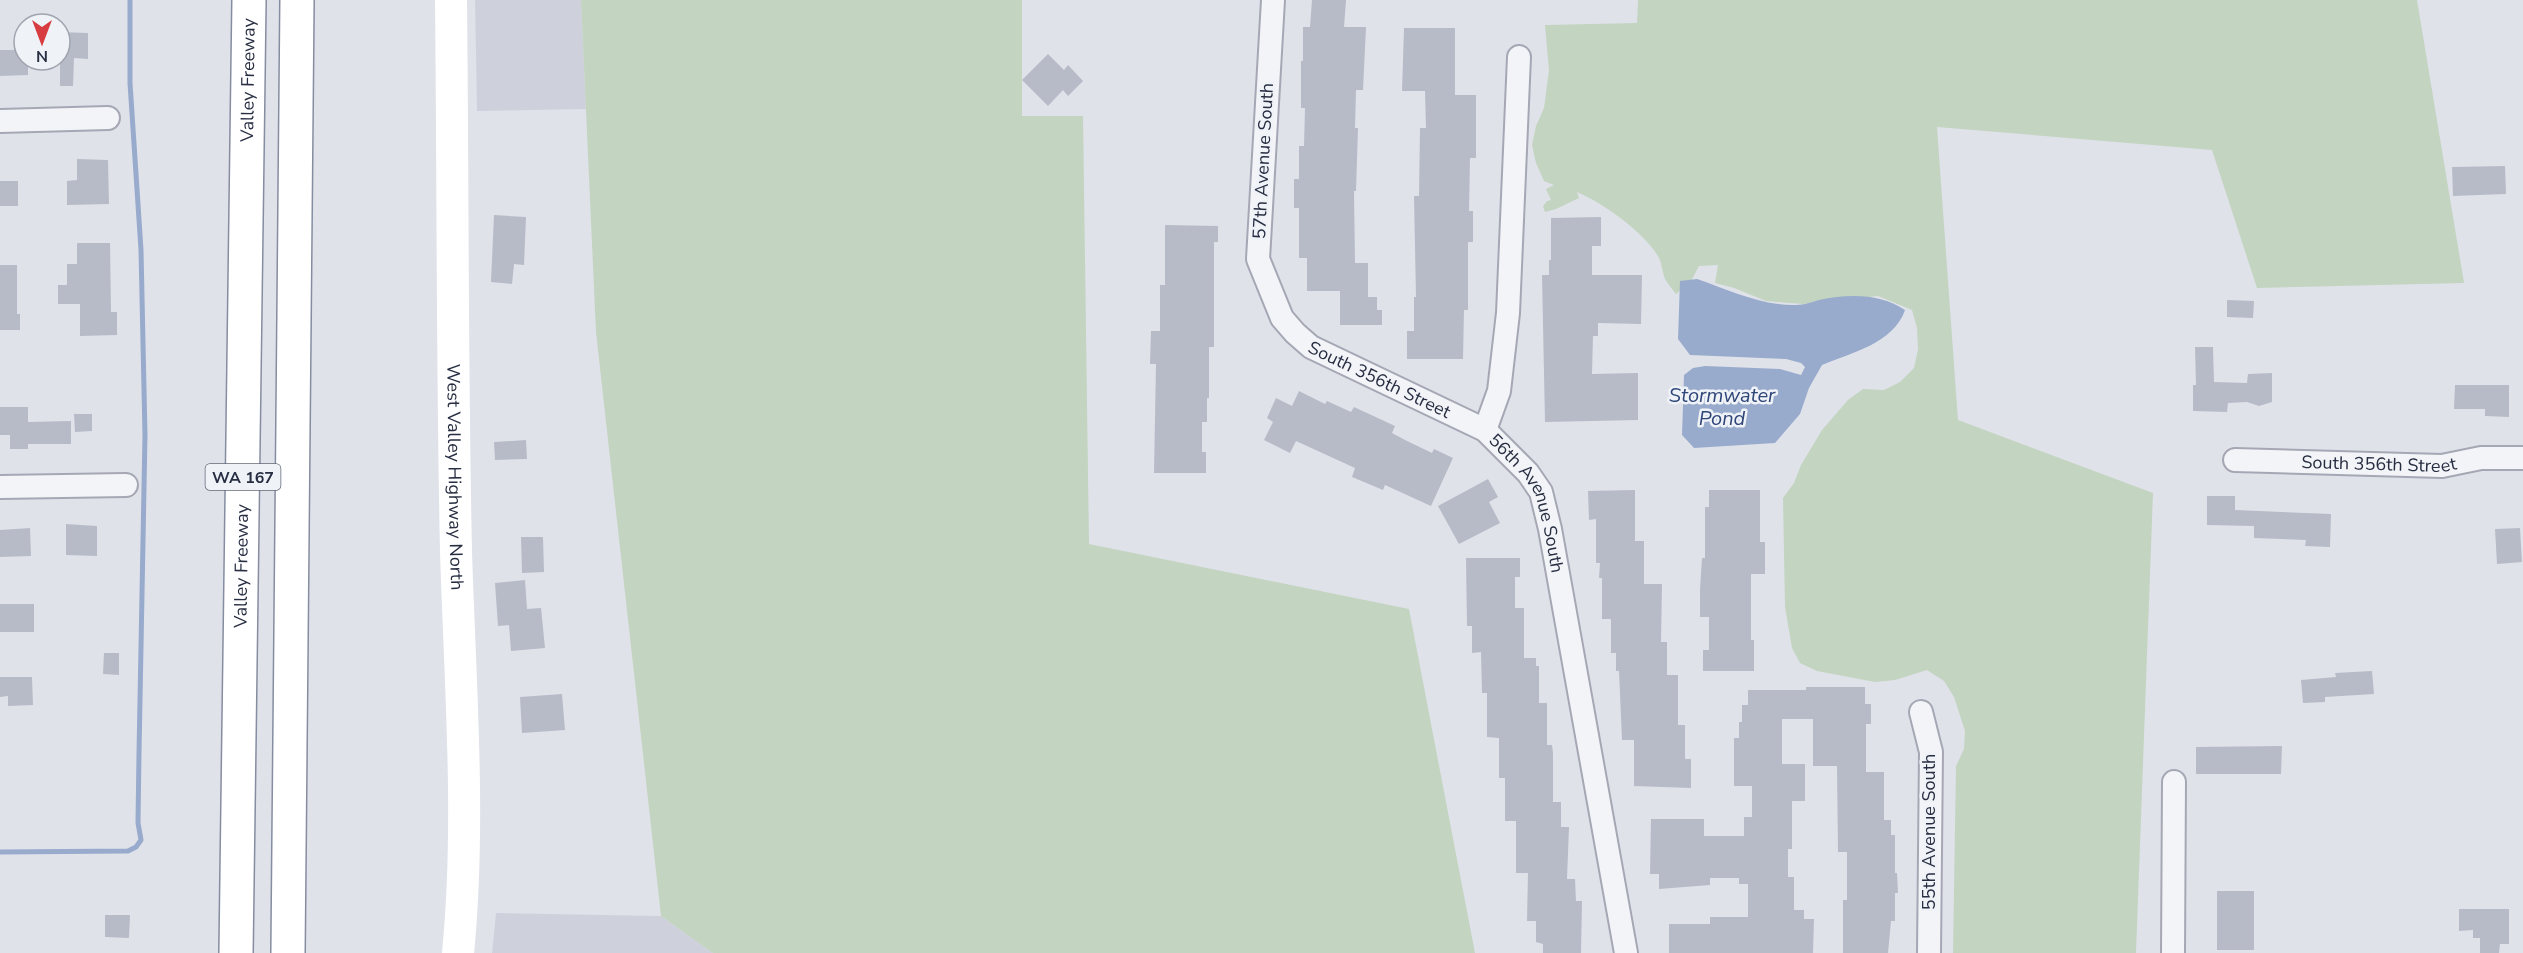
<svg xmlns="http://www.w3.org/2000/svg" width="2523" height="953" viewBox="0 0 2523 953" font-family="'Nunito Sans',sans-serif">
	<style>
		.built { fill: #ced1dc }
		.green { fill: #c3d4c0 }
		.water { fill: #98abcc }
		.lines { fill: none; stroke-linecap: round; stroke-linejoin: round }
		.stream { stroke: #98abcc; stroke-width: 5 }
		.building { fill: #b7bbc7 }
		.minor-casing { stroke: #a5a8b4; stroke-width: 26 }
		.motorway-casing { stroke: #868da1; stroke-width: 36 }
		.minor { stroke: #f3f4f8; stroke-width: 22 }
		.secondary { stroke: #fff; stroke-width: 32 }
		.motorway { stroke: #fff; stroke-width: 33 }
		.labels { text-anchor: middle; stroke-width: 5; stroke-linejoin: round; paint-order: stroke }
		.shield { fill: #eff2f7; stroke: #636978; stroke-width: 1.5 }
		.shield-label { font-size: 16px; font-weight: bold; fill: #272e42 }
		.street-label { font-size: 18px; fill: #272e42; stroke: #eff2f7 }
		.water-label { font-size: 20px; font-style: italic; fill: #2f4679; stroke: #eff2f7 }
	</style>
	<rect width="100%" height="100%" fill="#e0e2ea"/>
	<g class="built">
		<polygon points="475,0 581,0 586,109 477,111"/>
		<polygon points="496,913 661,916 713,953 492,953"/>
	</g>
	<g class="green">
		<polygon points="581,0 1022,0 1022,116 1083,116 1089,544 1409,609 1475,953 713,953 661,916 596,332"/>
		<path d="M 1638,0 L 2417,0 L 2464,283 L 2257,288 L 2212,150 L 1937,127 L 1958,420 L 2153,493 L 2136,953 L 1953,953 L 1956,766 L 1964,749 L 1965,731 L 1954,697 L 1944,681 L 1927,670 L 1895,680 L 1875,682 L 1817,671 L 1800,663 L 1792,648 L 1785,607 L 1783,498 L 1794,483 L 1801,465 L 1822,430 L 1848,400 L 1863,389 L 1884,390 L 1900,382 L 1914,368 L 1918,349 L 1917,328 L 1912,310 L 1878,296 L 1803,304 L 1766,301 L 1734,288 L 1715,283 L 1718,265 L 1699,266 L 1690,283 L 1676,294 C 1672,289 1668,284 1665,279 C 1662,271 1662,263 1658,256 C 1642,231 1605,204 1577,192 L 1579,198 L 1556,209 L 1545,212 L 1543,206 L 1547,201 L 1551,200 L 1546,189 L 1554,185 L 1544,181 L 1536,163 L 1532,145 L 1536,126 L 1544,108 L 1549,70 L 1545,25 L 1637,23 Z"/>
	</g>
	<path class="water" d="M 1697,279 C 1729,290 1762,306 1796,305 C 1804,305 1812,302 1819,300 C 1848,294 1880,293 1905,310 C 1894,343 1851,353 1822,365 L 1809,388 L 1800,414 L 1775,443 L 1694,448 L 1682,435 L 1684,375 L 1693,368 L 1705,366 L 1780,369 L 1801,375 L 1805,367 L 1801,363 L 1786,359 L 1690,355 L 1678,339 L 1680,281 Z"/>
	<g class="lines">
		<polyline class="stream" points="0,852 128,851 136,847 141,840 138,823 139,753 145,435 141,250 130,83 130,0"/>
	</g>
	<g class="building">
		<polygon points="1312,0 1346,0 1344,27 1366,27 1363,90 1356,90 1355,128 1358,128 1356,191 1354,191 1355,263 1368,263 1368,297 1377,297 1377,310 1382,310 1382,325 1340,325 1340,291 1307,291 1307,258 1299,258 1299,208 1294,208 1294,179 1299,179 1299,146 1304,146 1305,108 1301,108 1301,61 1303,61 1303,27 1310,27"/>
		<polygon points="1404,28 1455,28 1455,95 1476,95 1476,158 1470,158 1469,211 1473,211 1473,242 1468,242 1468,310 1464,310 1463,359 1407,359 1407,331 1414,331 1414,297 1416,297 1414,196 1419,196 1420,128 1426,128 1425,91 1402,91"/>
		<polygon points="60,32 88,33 88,59 74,58 73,86 60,86"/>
		<polygon points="0,50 24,50 24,60 28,60 28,75 0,76"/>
		<polygon points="1048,54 1064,70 1068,65 1083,81 1068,96 1063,90 1048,106 1022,80"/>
		<polygon points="77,159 108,160 109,204 67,205 67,181 77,180"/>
		<polygon points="2505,166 2506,194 2453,196 2452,167"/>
		<rect x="0" y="181" width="18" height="25"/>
		<polygon points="494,215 526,217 524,265 514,264 512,284 491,282"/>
		<polygon points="1601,217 1601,246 1592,246 1592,275 1642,275 1641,324 1598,323 1598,336 1593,336 1592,374 1638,373 1638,420 1545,422 1542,275 1549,275 1549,260 1551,260 1551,218"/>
		<polygon points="1165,225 1218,226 1218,242 1214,242 1214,347 1209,347 1209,398 1207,398 1207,422 1202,422 1202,452 1206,452 1206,473 1154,473 1156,364 1150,364 1151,331 1160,331 1160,285 1165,285"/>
		<polygon points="77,243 110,243 111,312 117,312 117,335 80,336 80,304 58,304 58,285 67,285 67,264 77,264"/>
		<polygon points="0,265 17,265 17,314 20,314 20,330 0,330"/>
		<polygon points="2227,300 2254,301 2253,318 2227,317"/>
		<polygon points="2195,347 2213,347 2214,382 2247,383 2248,374 2272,373 2272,402 2259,406 2247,402 2228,403 2227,412 2193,411 2193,385 2196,385"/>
		<polygon points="2455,385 2509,385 2509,417 2485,416 2485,409 2454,409"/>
		<polygon points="1299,391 1325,404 1327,401 1351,412 1354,407 1395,426 1392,433 1405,440 1432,453 1434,449 1453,458 1431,506 1385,485 1383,490 1352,477 1355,468 1296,441 1290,453 1264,440 1273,422 1267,418 1276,398 1292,406"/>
		<polygon points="0,407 28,407 28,422 71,421 71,444 28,444 28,449 10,449 10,435 0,435"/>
		<polygon points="74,414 92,414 92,431 75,432"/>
		<polygon points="526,440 527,459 495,460 494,442"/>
		<polygon points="1488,479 1498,497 1489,502 1500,523 1459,544 1438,506"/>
		<polygon points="1635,490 1635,541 1644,541 1644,584 1662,584 1661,642 1667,642 1667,675 1678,675 1678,725 1685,725 1685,759 1691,759 1691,788 1634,786 1634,740 1622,740 1619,671 1616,671 1616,653 1611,653 1611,619 1602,619 1602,578 1599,578 1600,563 1596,563 1596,519 1589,520 1588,491"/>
		<polygon points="1709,490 1760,490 1760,542 1765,542 1765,574 1751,574 1751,640 1754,640 1754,671 1703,671 1703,650 1709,650 1709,617 1700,617 1700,589 1702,558 1705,558 1705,507 1709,507"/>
		<polygon points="2207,496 2235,496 2235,510 2331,514 2330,547 2305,546 2306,540 2254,538 2254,526 2207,525"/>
		<polygon points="66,524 97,526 97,556 66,555"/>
		<polygon points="30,528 31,556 0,557 0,530"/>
		<polygon points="2520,528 2522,562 2497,564 2495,529"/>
		<polygon points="521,537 543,537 544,572 522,573"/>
		<polygon points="1466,558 1520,558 1520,577 1515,577 1515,608 1524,608 1524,658 1536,658 1536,666 1539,666 1539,703 1547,703 1547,745 1552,745 1553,753 1553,802 1561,802 1561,827 1569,827 1567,879 1575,879 1576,901 1582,901 1581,953 1543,953 1543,944 1536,942 1536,921 1527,921 1528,873 1516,873 1516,821 1505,821 1505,778 1499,778 1499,738 1487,737 1487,693 1482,693 1481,652 1472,653 1472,626 1467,626"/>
		<polygon points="525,580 527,609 541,608 545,648 511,651 509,625 498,626 495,583"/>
		<rect x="0" y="604" width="34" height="28"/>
		<polygon points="104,653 119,653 119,675 103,674"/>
		<polygon points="2372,671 2374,694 2325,697 2325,702 2303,703 2301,680 2336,677 2335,673"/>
		<polygon points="0,677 32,677 33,705 8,706 8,696 0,697"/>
		<polygon points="1806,687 1865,687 1865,704 1871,704 1871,724 1866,724 1866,772 1884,772 1884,820 1891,820 1891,835 1895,835 1895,873 1897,873 1898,893 1895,893 1895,921 1891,921 1888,953 1843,953 1843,900 1847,900 1847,852 1838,852 1837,766 1813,766 1813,719 1782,719 1782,764 1805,764 1805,801 1792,801 1792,849 1788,849 1788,877 1794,877 1794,910 1804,910 1804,919 1814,919 1813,953 1669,953 1669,924 1710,924 1710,917 1748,917 1748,884 1739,884 1739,878 1710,878 1710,885 1659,889 1659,874 1650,874 1651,819 1704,819 1704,836 1744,836 1744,817 1752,817 1752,786 1734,786 1734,738 1739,738 1739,722 1742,722 1742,705 1748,705 1748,690 1806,690"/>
		<polygon points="562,694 565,730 522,733 520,697"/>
		<polygon points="2282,746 2281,774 2196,774 2196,747"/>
		<rect x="2217" y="891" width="37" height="59"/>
		<polygon points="2459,909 2509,909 2509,944 2500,944 2499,953 2480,953 2480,938 2473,938 2473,930 2459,931"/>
		<polygon points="105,915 130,915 129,938 105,937"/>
	</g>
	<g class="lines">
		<defs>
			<g id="minor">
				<path id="s1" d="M 1273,0 L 1258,259 L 1282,318 L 1295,333 L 1311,347 L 1485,430 L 1528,473 L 1541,492 L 1550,529 L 1626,953"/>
				<polyline points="0,121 108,118"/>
				<polyline points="1485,430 1499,391 1508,313 1519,57"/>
				<path id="s2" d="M 2235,460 L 2442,466 L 2481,458 L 2523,458"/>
				<polyline points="0,487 126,485"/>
				<polyline points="1921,712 1931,752 1929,953"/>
				<polyline points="2173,953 2174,782"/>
			</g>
			<g id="motorway">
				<path id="s4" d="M 236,953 L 249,0"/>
				<polyline points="288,953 297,0"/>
			</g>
		</defs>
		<use href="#minor" class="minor-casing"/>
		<use href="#motorway" class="motorway-casing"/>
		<use href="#minor" class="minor"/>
		<path class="secondary" id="s3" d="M 451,0 C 453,184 452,367 456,551 C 460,685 471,820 458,953"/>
		<use href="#motorway" class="motorway"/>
	</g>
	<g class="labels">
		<rect class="shield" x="205.5" y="464" width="75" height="26" rx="4.5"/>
		<g class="shield-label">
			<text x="243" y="483">WA 167</text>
		</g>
		<g class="street-label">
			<text dy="6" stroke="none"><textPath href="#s4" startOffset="873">Valley Freeway</textPath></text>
			<text transform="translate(1263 161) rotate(-87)" y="6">57th Avenue South</text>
			<text dy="6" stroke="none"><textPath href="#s1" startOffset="440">South 356th Street</textPath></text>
			<text dy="6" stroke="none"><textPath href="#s2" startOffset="144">South 356th Street</textPath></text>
			<text dy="6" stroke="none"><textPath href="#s3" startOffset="477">West Valley Highway North</textPath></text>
			<text dy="6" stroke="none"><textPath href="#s1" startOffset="645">56th Avenue South</textPath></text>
			<text dy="6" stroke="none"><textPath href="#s4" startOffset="387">Valley Freeway</textPath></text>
			<text transform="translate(1929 832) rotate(-90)" y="6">55th Avenue South</text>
		</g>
		<g class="water-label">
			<text x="1722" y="402">Stormwater<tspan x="1722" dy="23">Pond</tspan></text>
		</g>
	</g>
	<g transform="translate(42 42) rotate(180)"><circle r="28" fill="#eff2f7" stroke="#9fa4af" stroke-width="1.5"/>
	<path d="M0-4.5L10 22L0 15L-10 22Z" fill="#d73d40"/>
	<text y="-9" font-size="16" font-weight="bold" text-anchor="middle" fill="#272e42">N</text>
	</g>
</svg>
